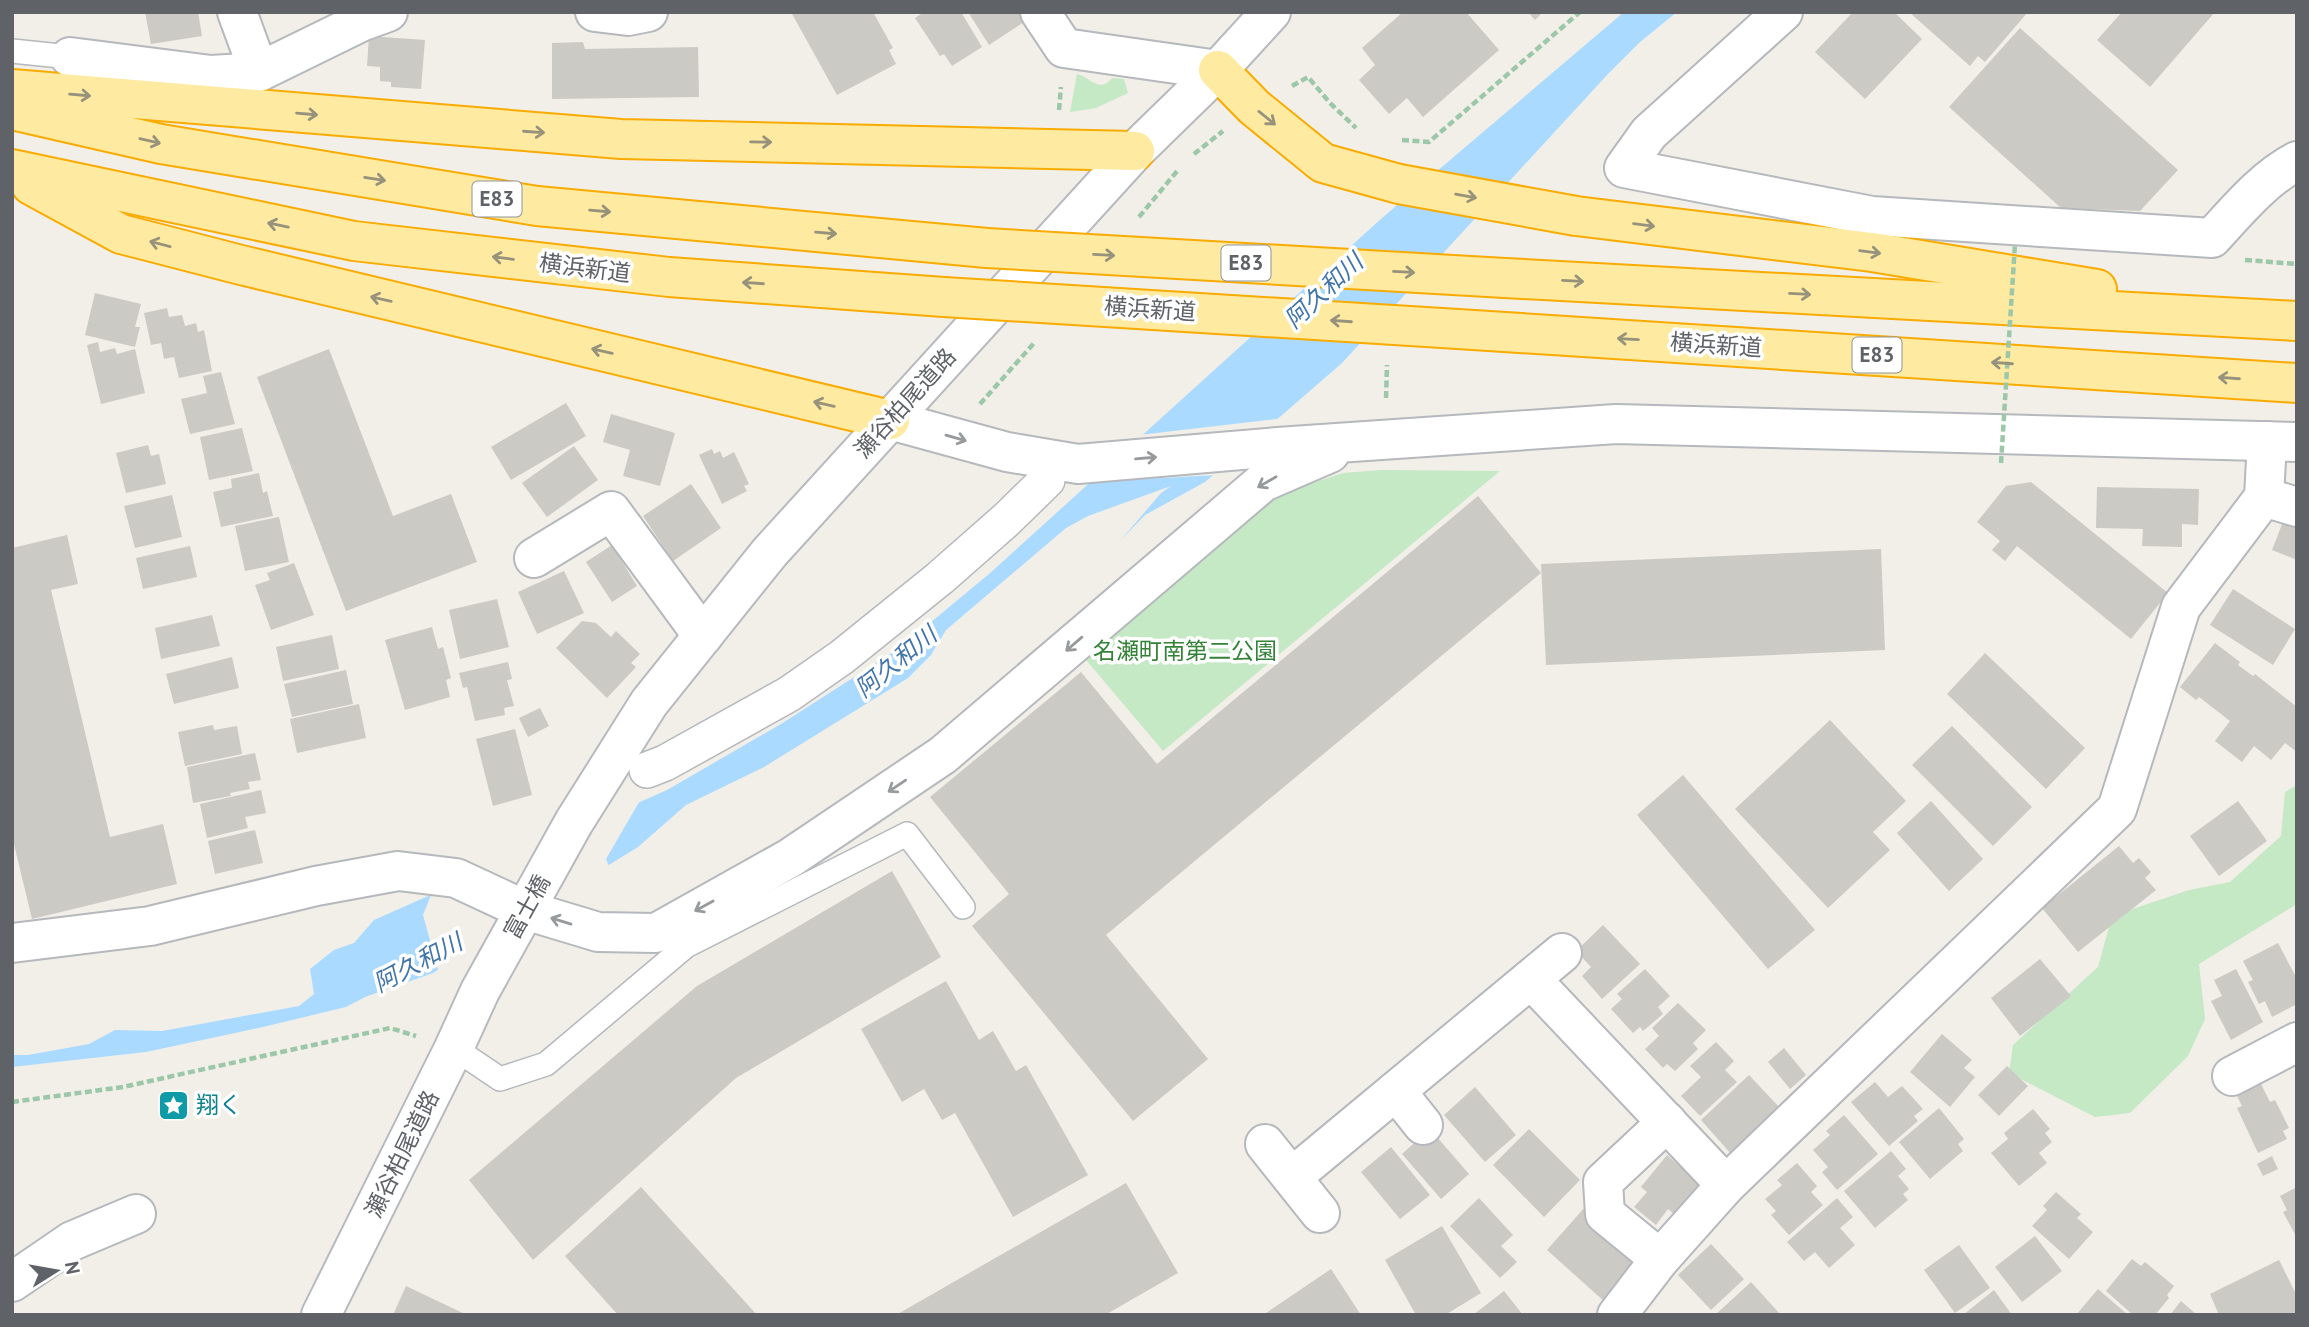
<svg xmlns="http://www.w3.org/2000/svg" width="2309" height="1327" viewBox="0 0 2309 1327" font-family="'PT Sans','Noto Sans JP',sans-serif">
	<style>
		.green { fill: #c5e8c5 }
		.water { fill: #aadaff }
		.pier { fill: #f1efe8 }
		.building { fill: #cccac5 }
		.lines { fill: none; stroke-linecap: round; stroke-linejoin: round }
		.service-casing { stroke: #b5b8bc; stroke-width: 26 }
		.pedestrian-casing { stroke: #b5b8bc; stroke-width: 38 }
		.minor-casing { stroke: #b5b8bc; stroke-width: 42 }
		.tertiary-casing { stroke: #b5b8bc; stroke-width: 42 }
		.secondary-casing { stroke: #b6babf; stroke-width: 42 }
		.trunk-casing { stroke: #f9ab00; stroke-width: 42 }
		.path { stroke: #9cc7a9; stroke-width: 4.5; stroke-dasharray: 7 3.5; stroke-linecap: butt }
		.service { stroke: #fff; stroke-width: 23 }
		.pedestrian { stroke: #fff; stroke-width: 35 }
		.minor { stroke: #fff; stroke-width: 38 }
		.tertiary { stroke: #fff; stroke-width: 38 }
		.secondary { stroke: #fff; stroke-width: 38 }
		.trunk { stroke: #feeaa1; stroke-width: 38 }
		.trunk-bridge-casing { stroke: #f9ab00; stroke-width: 42; stroke-linecap: butt }
		.path-bridge { stroke: #9cc7a9; stroke-width: 4.5; stroke-dasharray: 7 3.5; stroke-linecap: butt }
		.trunk-bridge { stroke: #feeaa1; stroke-width: 38 }
		.oneway { stroke: #97927c }
		.oneway2 { stroke: #979a9d }
		.labels { text-anchor: middle; stroke-width: 7; stroke-linejoin: round; paint-order: stroke }
		.shield { fill: #fff; stroke: #8f9295; stroke-width: 2 }
		.shield-label { font-size: 21px; font-weight: bold; fill: #5f6368 }
		.street-label { font-size: 23px; fill: #5f6368; stroke: #fff }
		.park-label { font-size: 23px; fill: #348238; stroke: #fff }
		.culture-label { font-size: 23px; fill: #0d838f; stroke: #fff; text-anchor: start }
		.water-label { font-size: 24px; font-style: italic; fill: #4174aa; stroke: #fff }
	</style>
	<rect width="100%" height="100%" fill="#f1efe8"/>
	<g class="green">
		<path d="M 1077,74 C 1090,77 1099,94 1112,78 L 1124,79 L 1128,93 L 1096,108 L 1070,112 Z"/>
		<polygon points="1382,470 1500,471 1163,751 1081,654 1279,494 1343,473"/>
		<polygon points="2297,785 2297,904 2199,964 2205,1019 2188,1056 2130,1113 2095,1117 2009,1073 2013,1045 2098,967 2112,916 2189,890 2230,882 2281,836 2285,792"/>
	</g>
	<polygon class="water" points="1624,12 1677,12 1640,42 1608,74 1342,363 1205,482 1145,515 1120,541 1161,493 1171,486 1088,516 1066,528 946,630 931,655 908,678 764,767 686,805 638,847 433,973 365,997 346,1007 263,1027 146,1052 12,1067 12,1055 28,1055 89,1044 115,1030 162,1031 299,1006 314,994 310,969 334,950 354,943 374,920 667,790 781,724 901,647 989,574 1382,218"/>
	<g class="pier">
		<polygon points="1284,418 1218,475 1086,482 1139,435"/>
		<polygon points="642,797 606,859 610,869 439,973 423,915 433,890"/>
	</g>
	<g class="building">
		<polygon points="145,12 198,12 202,36 151,44"/>
		<polygon points="791,12 873,12 893,48 889,50 896,64 837,95"/>
		<polygon points="924,12 961,12 982,47 952,66 944,54 940,56 915,18"/>
		<polygon points="968,12 1018,12 1024,22 989,45"/>
		<polygon points="1403,12 1466,12 1499,50 1423,117 1407,98 1389,114 1359,80 1375,65 1362,48"/>
		<polygon points="1528,12 1543,12 1535,20"/>
		<polygon points="1853,12 1894,12 1922,39 1865,99 1815,52"/>
		<polygon points="1909,12 2028,12 1985,62 1978,56 1970,66"/>
		<polygon points="2122,12 2215,12 2150,87 2097,40"/>
		<polygon points="2020,28 2178,170 2140,211 2061,208 1949,107"/>
		<polygon points="369,36 425,40 421,89 391,87 391,82 380,81 380,67 367,66"/>
		<polygon points="583,42 585,49 698,47 699,97 552,99 552,43"/>
		<polygon points="95,293 141,304 135,327 140,327 135,347 85,335"/>
		<polygon points="167,308 169,317 182,315 185,326 196,323 198,332 204,330 212,371 179,378 174,357 164,359 161,343 151,345 144,313"/>
		<polygon points="98,342 100,352 115,348 117,354 135,349 145,393 101,404 87,345"/>
		<polygon points="329,349 393,516 451,494 477,562 346,611 257,377"/>
		<polygon points="221,372 235,424 190,434 181,399 207,393 203,376"/>
		<polygon points="566,403 586,436 511,480 491,447"/>
		<polygon points="611,414 675,433 660,486 623,476 630,450 603,442"/>
		<polygon points="242,428 253,471 209,480 200,437"/>
		<polygon points="148,445 151,456 159,454 166,484 126,493 116,453"/>
		<polygon points="574,446 598,480 547,517 522,483"/>
		<polygon points="712,449 714,454 720,451 723,458 734,452 749,484 744,486 747,491 722,504 699,455"/>
		<polygon points="259,473 263,493 267,491 273,516 221,527 213,492 232,488 231,479"/>
		<polygon points="2031,482 2168,593 2131,639 2017,546 2005,561 1992,550 2000,541 1977,522 2006,486"/>
		<polygon points="691,484 721,528 673,561 643,516"/>
		<polygon points="2097,487 2199,489 2198,525 2182,524 2182,547 2142,546 2143,529 2096,528"/>
		<polygon points="172,495 182,537 135,548 124,506"/>
		<polygon points="1478,496 1541,573 1106,935 1208,1059 1133,1121 972,926 1009,894 930,797 1081,672 1157,764"/>
		<polygon points="279,517 289,562 245,571 235,526"/>
		<polygon points="2284,519 2297,524 2297,560 2272,550"/>
		<polygon points="67,535 78,584 51,590 110,837 163,824 177,884 32,919 12,836 12,548"/>
		<polygon points="612,545 637,586 612,602 586,562"/>
		<polygon points="190,546 197,577 143,589 136,558"/>
		<polygon points="1881,549 1885,650 1546,665 1541,564"/>
		<polygon points="294,563 314,615 271,630 255,585 270,580 267,573"/>
		<polygon points="564,571 584,613 537,634 518,592"/>
		<polygon points="2233,589 2295,629 2273,665 2210,625"/>
		<polygon points="497,599 509,647 460,659 449,610"/>
		<polygon points="212,615 220,646 161,659 155,628"/>
		<polygon points="582,621 596,623 611,637 616,631 640,654 631,663 636,667 607,698 556,648"/>
		<polygon points="432,627 438,649 443,647 451,678 446,680 450,697 405,710 385,640"/>
		<polygon points="332,635 339,669 283,681 276,647"/>
		<polygon points="2215,643 2240,662 2238,665 2253,676 2255,674 2297,707 2297,752 2285,743 2271,760 2254,746 2242,762 2215,741 2230,721 2199,697 2196,700 2180,687"/>
		<polygon points="1985,653 2085,748 2046,789 1947,694"/>
		<polygon points="232,657 239,688 174,704 166,674"/>
		<polygon points="508,662 512,679 507,680 514,706 504,708 505,715 475,721 467,687 463,688 459,673"/>
		<polygon points="346,670 353,704 292,717 284,684"/>
		<polygon points="359,704 366,738 297,753 290,719"/>
		<polygon points="540,708 549,726 528,737 519,718"/>
		<polygon points="1830,720 1906,801 1873,832 1890,850 1828,908 1735,809"/>
		<polygon points="213,725 214,730 237,726 242,754 185,766 178,732"/>
		<polygon points="1952,726 2032,807 1993,846 1912,765"/>
		<polygon points="515,729 532,795 493,806 476,739"/>
		<polygon points="255,753 261,780 248,782 250,789 230,793 231,796 193,803 187,767"/>
		<polygon points="1683,775 1815,930 1768,969 1637,815"/>
		<polygon points="261,790 266,813 245,817 248,828 207,838 200,804"/>
		<polygon points="1931,801 1983,859 1949,891 1897,833"/>
		<polygon points="2238,801 2267,841 2219,876 2190,836"/>
		<polygon points="255,830 263,863 215,874 208,841"/>
		<polygon points="2119,846 2133,863 2139,858 2151,872 2145,878 2156,890 2078,952 2042,908"/>
		<polygon points="892,871 941,957 736,1078 533,1260 469,1180 697,986"/>
		<polygon points="1603,925 1640,964 1602,999 1582,976 1591,967 1576,951"/>
		<polygon points="2278,943 2297,979 2297,1004 2272,1017 2265,1001 2259,1004 2248,982 2253,980 2243,961"/>
		<polygon points="2040,959 2071,996 2020,1036 1991,998"/>
		<polygon points="1645,969 1670,996 1658,1007 1663,1014 1643,1031 1640,1027 1633,1033 1611,1009 1622,999 1617,994"/>
		<polygon points="2236,969 2263,1022 2231,1040 2211,1001 2222,996 2214,980"/>
		<polygon points="946,981 979,1040 993,1031 1016,1071 1026,1065 1088,1175 1013,1217 955,1113 942,1120 924,1089 902,1102 861,1029"/>
		<polygon points="1678,1003 1706,1030 1693,1043 1698,1049 1675,1071 1667,1064 1663,1068 1645,1049 1659,1036 1652,1028"/>
		<polygon points="1942,1034 1972,1060 1964,1068 1975,1077 1950,1107 1910,1072"/>
		<polygon points="1716,1042 1734,1061 1725,1070 1737,1082 1700,1116 1681,1096 1701,1077 1690,1066"/>
		<polygon points="1784,1048 1806,1075 1790,1089 1768,1062"/>
		<polygon points="2007,1066 2028,1086 1999,1116 1978,1095"/>
		<polygon points="1749,1075 1781,1109 1732,1155 1701,1120"/>
		<polygon points="1875,1082 1888,1097 1902,1086 1923,1109 1914,1116 1918,1121 1889,1146 1851,1102"/>
		<polygon points="2261,1084 2270,1102 2275,1100 2289,1128 2283,1131 2287,1139 2258,1153 2237,1108 2242,1106 2237,1096"/>
		<polygon points="1475,1087 1516,1135 1485,1162 1444,1115"/>
		<polygon points="1939,1108 1964,1139 1958,1144 1963,1151 1930,1179 1899,1142"/>
		<polygon points="2033,1109 2050,1129 2045,1133 2052,1142 2039,1153 2047,1163 2019,1186 1991,1153 2008,1139 2004,1133"/>
		<polygon points="1844,1115 1878,1154 1837,1190 1822,1172 1828,1167 1813,1150 1830,1135 1826,1131"/>
		<polygon points="1430,1129 1469,1174 1441,1199 1402,1154"/>
		<polygon points="1529,1129 1580,1180 1544,1217 1493,1165"/>
		<polygon points="1391,1147 1430,1195 1400,1219 1361,1172"/>
		<polygon points="1891,1151 1906,1169 1898,1176 1909,1189 1903,1194 1908,1200 1875,1228 1844,1191"/>
		<polygon points="1667,1155 1700,1184 1675,1215 1668,1209 1656,1225 1634,1207 1647,1192 1641,1187"/>
		<polygon points="2272,1156 2278,1169 2263,1176 2257,1164"/>
		<polygon points="1797,1163 1817,1186 1811,1192 1823,1205 1789,1235 1771,1215 1776,1211 1765,1199 1782,1185 1777,1180"/>
		<polygon points="1126,1183 1178,1273 1105,1315 896,1315"/>
		<polygon points="641,1187 757,1315 618,1315 565,1256"/>
		<polygon points="2297,1187 2297,1238 2283,1212 2287,1210 2280,1196"/>
		<polygon points="2056,1192 2081,1214 2077,1218 2093,1232 2069,1259 2032,1226 2047,1210 2043,1206"/>
		<polygon points="1479,1198 1513,1235 1501,1246 1517,1262 1500,1278 1450,1226"/>
		<polygon points="1837,1198 1853,1217 1840,1228 1855,1245 1829,1268 1815,1252 1804,1261 1787,1242"/>
		<polygon points="1585,1207 1643,1258 1605,1302 1547,1250"/>
		<polygon points="1442,1226 1481,1293 1445,1315 1416,1315 1385,1260"/>
		<polygon points="2035,1236 2062,1271 2022,1302 1995,1267"/>
		<polygon points="1711,1244 1744,1279 1711,1310 1678,1275"/>
		<polygon points="1959,1245 1990,1288 1955,1313 1924,1270"/>
		<polygon points="2132,1259 2141,1266 2145,1262 2174,1286 2167,1295 2169,1298 2155,1315 2133,1315 2106,1291"/>
		<polygon points="2279,1260 2297,1296 2297,1315 2219,1315 2210,1294"/>
		<polygon points="1331,1269 1361,1315 1263,1315"/>
		<polygon points="1751,1282 1781,1315 1715,1315"/>
		<polygon points="406,1286 467,1315 393,1315"/>
		<polygon points="2098,1289 2128,1315 2076,1315"/>
		<polygon points="1994,1290 2012,1315 1963,1315"/>
		<polygon points="1504,1291 1523,1315 1473,1315"/>
		<polygon points="2181,1301 2197,1315 2170,1315"/>
	</g>
	<g class="lines">
		<defs>
			<g id="service">
				<polyline points="12,51 70,57"/>
				<polyline points="454,1048 500,1079 546,1064 686,946 907,834 963,907"/>
			</g>
			<polyline id="pedestrian" points="647,770 665,763 789,694 842,657 940,578 1007,519 1047,480"/>
			<g id="minor">
				<polyline points="237,12 259,72 363,21 388,12"/>
				<polyline points="595,12 628,16 648,12"/>
				<polyline points="1040,12 1064,48 1218,70"/>
				<path d="M 1783,12 L 1649,133 L 1624,168 L 1872,216 L 2212,238 C 2237,211 2264,178 2297,161"/>
				<polyline points="70,57 211,75 259,72"/>
				<polyline points="890,420 1007,452 1078,464 1278,447 1616,424 2297,442"/>
				<polyline points="2264,497 2297,507"/>
				<polyline points="534,558 611,511 703,636"/>
				<polyline points="525,910 598,932 656,933 790,858 943,755 1263,482 1330,453"/>
				<polyline points="1531,979 1726,1185"/>
				<polyline points="2232,1076 2297,1042"/>
				<polyline points="1396,1091 1423,1125"/>
				<polyline points="1265,1144 1320,1213"/>
				<polyline points="1292,1177 1562,953"/>
				<polyline points="1660,1259 1605,1214 1603,1182 1667,1122"/>
				<polyline points="12,1282 72,1241 136,1214"/>
				<polyline points="1617,1315 1660,1259 1726,1185 2117,809 2181,607 2264,497 2267,441"/>
			</g>
			<polyline id="tertiary" points="12,943 150,926 316,886 398,871 456,878 525,910"/>
			<polyline id="secondary" points="321,1315 454,1048 480,991 574,822 649,703 770,552 1135,151 1218,70 1271,12"/>
			<g id="trunk">
				<polyline points="1218,70 1254,107 1323,163 1399,184"/>
				<polyline points="12,89 621,139 1135,151"/>
				<polyline points="12,110 161,144 537,206 987,248"/>
				<polyline points="12,169 354,241 669,277 944,297"/>
				<polyline points="31,185 121,234 241,265 890,420"/>
				<polyline points="1576,216 1872,252 2097,289"/>
				<polyline points="1505,278 2297,321"/>
				<polyline points="1458,329 2297,383"/>
			</g>
		</defs>
		<use href="#service" class="service-casing"/>
		<use href="#pedestrian" class="pedestrian-casing"/>
		<use href="#minor" class="minor-casing"/>
		<use href="#tertiary" class="tertiary-casing"/>
		<use href="#secondary" class="secondary-casing"/>
		<use href="#trunk" class="trunk-casing"/>
		<g class="path">
			<polyline points="1292,86 1308,77 1330,103 1356,128"/>
			<polyline points="1059,110 1061,87"/>
			<polyline points="1402,140 1429,142 1580,12"/>
			<polyline points="1194,154 1223,131"/>
			<polyline points="1139,217 1178,170"/>
			<polyline points="2245,260 2297,264"/>
			<polyline points="1386,398 1387,365"/>
			<polyline points="980,404 1035,342"/>
			<polyline points="12,1102 123,1087 390,1028 416,1036"/>
		</g>
		<use href="#service" class="service"/>
		<use href="#pedestrian" class="pedestrian"/>
		<use href="#minor" class="minor"/>
		<use href="#tertiary" class="tertiary"/>
		<use href="#secondary" class="secondary"/>
		<use href="#trunk" class="trunk"/>
		<defs>
			<g id="trunk-bridge">
				<polyline points="1399,184 1576,216"/>
				<polyline points="987,248 1505,278"/>
				<polyline points="944,297 1458,329"/>
			</g>
		</defs>
		<use href="#trunk-bridge" class="trunk-bridge-casing"/>
		<polyline class="path-bridge" points="2001,463 2015,244"/>
		<use href="#trunk-bridge" class="trunk-bridge"/>
	</g>
	<defs><path id="oneway-shaft" d="M-6 0H5M1.5-3L5.5 0L1.5 3" fill="none" stroke-width="1.6" stroke-linecap="round" stroke-linejoin="round" transform="scale(1.75)"/></defs>
	<g class="oneway">
		<use href="#oneway-shaft" transform="translate(80 95) rotate(5)"/>
		<use href="#oneway-shaft" transform="translate(307 114) rotate(5)"/>
		<use href="#oneway-shaft" transform="translate(1267 118) rotate(39)"/>
		<use href="#oneway-shaft" transform="translate(534 132) rotate(4)"/>
		<use href="#oneway-shaft" transform="translate(150 141) rotate(13)"/>
		<use href="#oneway-shaft" transform="translate(761 142) rotate(1)"/>
		<use href="#oneway-shaft" transform="translate(375 179) rotate(9)"/>
		<use href="#oneway-shaft" transform="translate(1466 196) rotate(10)"/>
		<use href="#oneway-shaft" transform="translate(600 211) rotate(5)"/>
		<use href="#oneway-shaft" transform="translate(278 225) rotate(-168)"/>
		<use href="#oneway-shaft" transform="translate(1644 225) rotate(7)"/>
		<use href="#oneway-shaft" transform="translate(826 233) rotate(5)"/>
		<use href="#oneway-shaft" transform="translate(160 244) rotate(-165)"/>
		<use href="#oneway-shaft" transform="translate(1870 252) rotate(8)"/>
		<use href="#oneway-shaft" transform="translate(1104 255) rotate(3)"/>
		<use href="#oneway-shaft" transform="translate(503 258) rotate(-173)"/>
		<use href="#oneway-shaft" transform="translate(1404 272) rotate(3)"/>
		<use href="#oneway-shaft" transform="translate(1573 281) rotate(3)"/>
		<use href="#oneway-shaft" transform="translate(753 283) rotate(-176)"/>
		<use href="#oneway-shaft" transform="translate(1800 294) rotate(3)"/>
		<use href="#oneway-shaft" transform="translate(381 299) rotate(-167)"/>
		<use href="#oneway-shaft" transform="translate(1341 321) rotate(-176)"/>
		<use href="#oneway-shaft" transform="translate(1628 339) rotate(-177)"/>
		<use href="#oneway-shaft" transform="translate(602 351) rotate(-167)"/>
		<use href="#oneway-shaft" transform="translate(2002 363) rotate(-176)"/>
		<use href="#oneway-shaft" transform="translate(2229 378) rotate(-176)"/>
		<use href="#oneway-shaft" transform="translate(824 404) rotate(-167)"/>
	</g>
	<g class="oneway2">
		<use href="#oneway-shaft" transform="translate(956 438) rotate(16)"/>
		<use href="#oneway-shaft" transform="translate(1146 458) rotate(-5)"/>
		<use href="#oneway-shaft" transform="translate(1267 482) rotate(150)"/>
		<use href="#oneway-shaft" transform="translate(1074 644) rotate(139)"/>
		<use href="#oneway-shaft" transform="translate(897 786) rotate(146)"/>
		<use href="#oneway-shaft" transform="translate(704 906) rotate(151)"/>
		<use href="#oneway-shaft" transform="translate(561 921) rotate(-163)"/>
	</g>
	<defs>
		<symbol id="sight-square" viewBox="-11 -11 22 22"><rect x="-9" y="-9" width="18" height="18" rx="4" fill="#0f9aa8" stroke="#fff"/><path d="M0-6L1.8-2.2L6-1.7L2.9 1.2L3.7 5.4L0 3.3L-3.7 5.4L-2.9 1.2L-6-1.7L-1.8-2.2Z" fill="#fff"/></symbol>
	</defs>
	<g fill-rule="evenodd">
		<use href="#sight-square" x="156" y="1088" width="35" height="35"/>
	</g>
	<g class="labels">
		<g class="shield">
			<rect x="472.5" y="181.5" width="49" height="35" rx="5"/>
			<rect x="1221.5" y="245.5" width="49" height="35" rx="5"/>
			<rect x="1852.5" y="337.5" width="49" height="35" rx="5"/>
		</g>
		<g class="shield-label">
			<text x="497" y="206">E83</text>
			<text x="1246" y="270">E83</text>
			<text x="1877" y="362">E83</text>
		</g>
		<g class="street-label">
			<text transform="translate(585 268) rotate(7)" y="8">横浜新道</text>
			<text transform="translate(1150 309) rotate(4)" y="8">横浜新道</text>
			<text transform="translate(1716 345) rotate(4)" y="8">横浜新道</text>
			<text transform="translate(905 403) rotate(-48)" y="8">瀬谷柏尾道路</text>
			<text transform="translate(527 907) rotate(-61)" y="8">富士橋</text>
			<text transform="translate(402 1154) rotate(-64)" y="8">瀬谷柏尾道路</text>
		</g>
		<g class="park-label">
			<text x="1185" y="659">名瀬町南第二公園</text>
		</g>
		<g class="culture-label">
			<text x="196" y="1113">翔く</text>
		</g>
		<g class="water-label">
			<text transform="translate(1324 291) rotate(-43)" y="8">阿久和川</text>
			<text transform="translate(896 662) rotate(-39)" y="8">阿久和川</text>
			<text transform="translate(418 963) rotate(-28)" y="8">阿久和川</text>
		</g>
	</g>
	<rect width="2309" height="1327" fill="none" stroke="#5f6368" stroke-width="28"/>
	<g transform="translate(56 1271) rotate(79)" stroke="#ffffff" stroke-width="5" paint-order="stroke">
	<path d="M0-5L12 26L0 18L-12 26Z" fill="#5f6368"/>
	<text y="-10" font-size="19" font-weight="bold" text-anchor="middle" fill="#5f6368">N</text>
	</g>
</svg>
